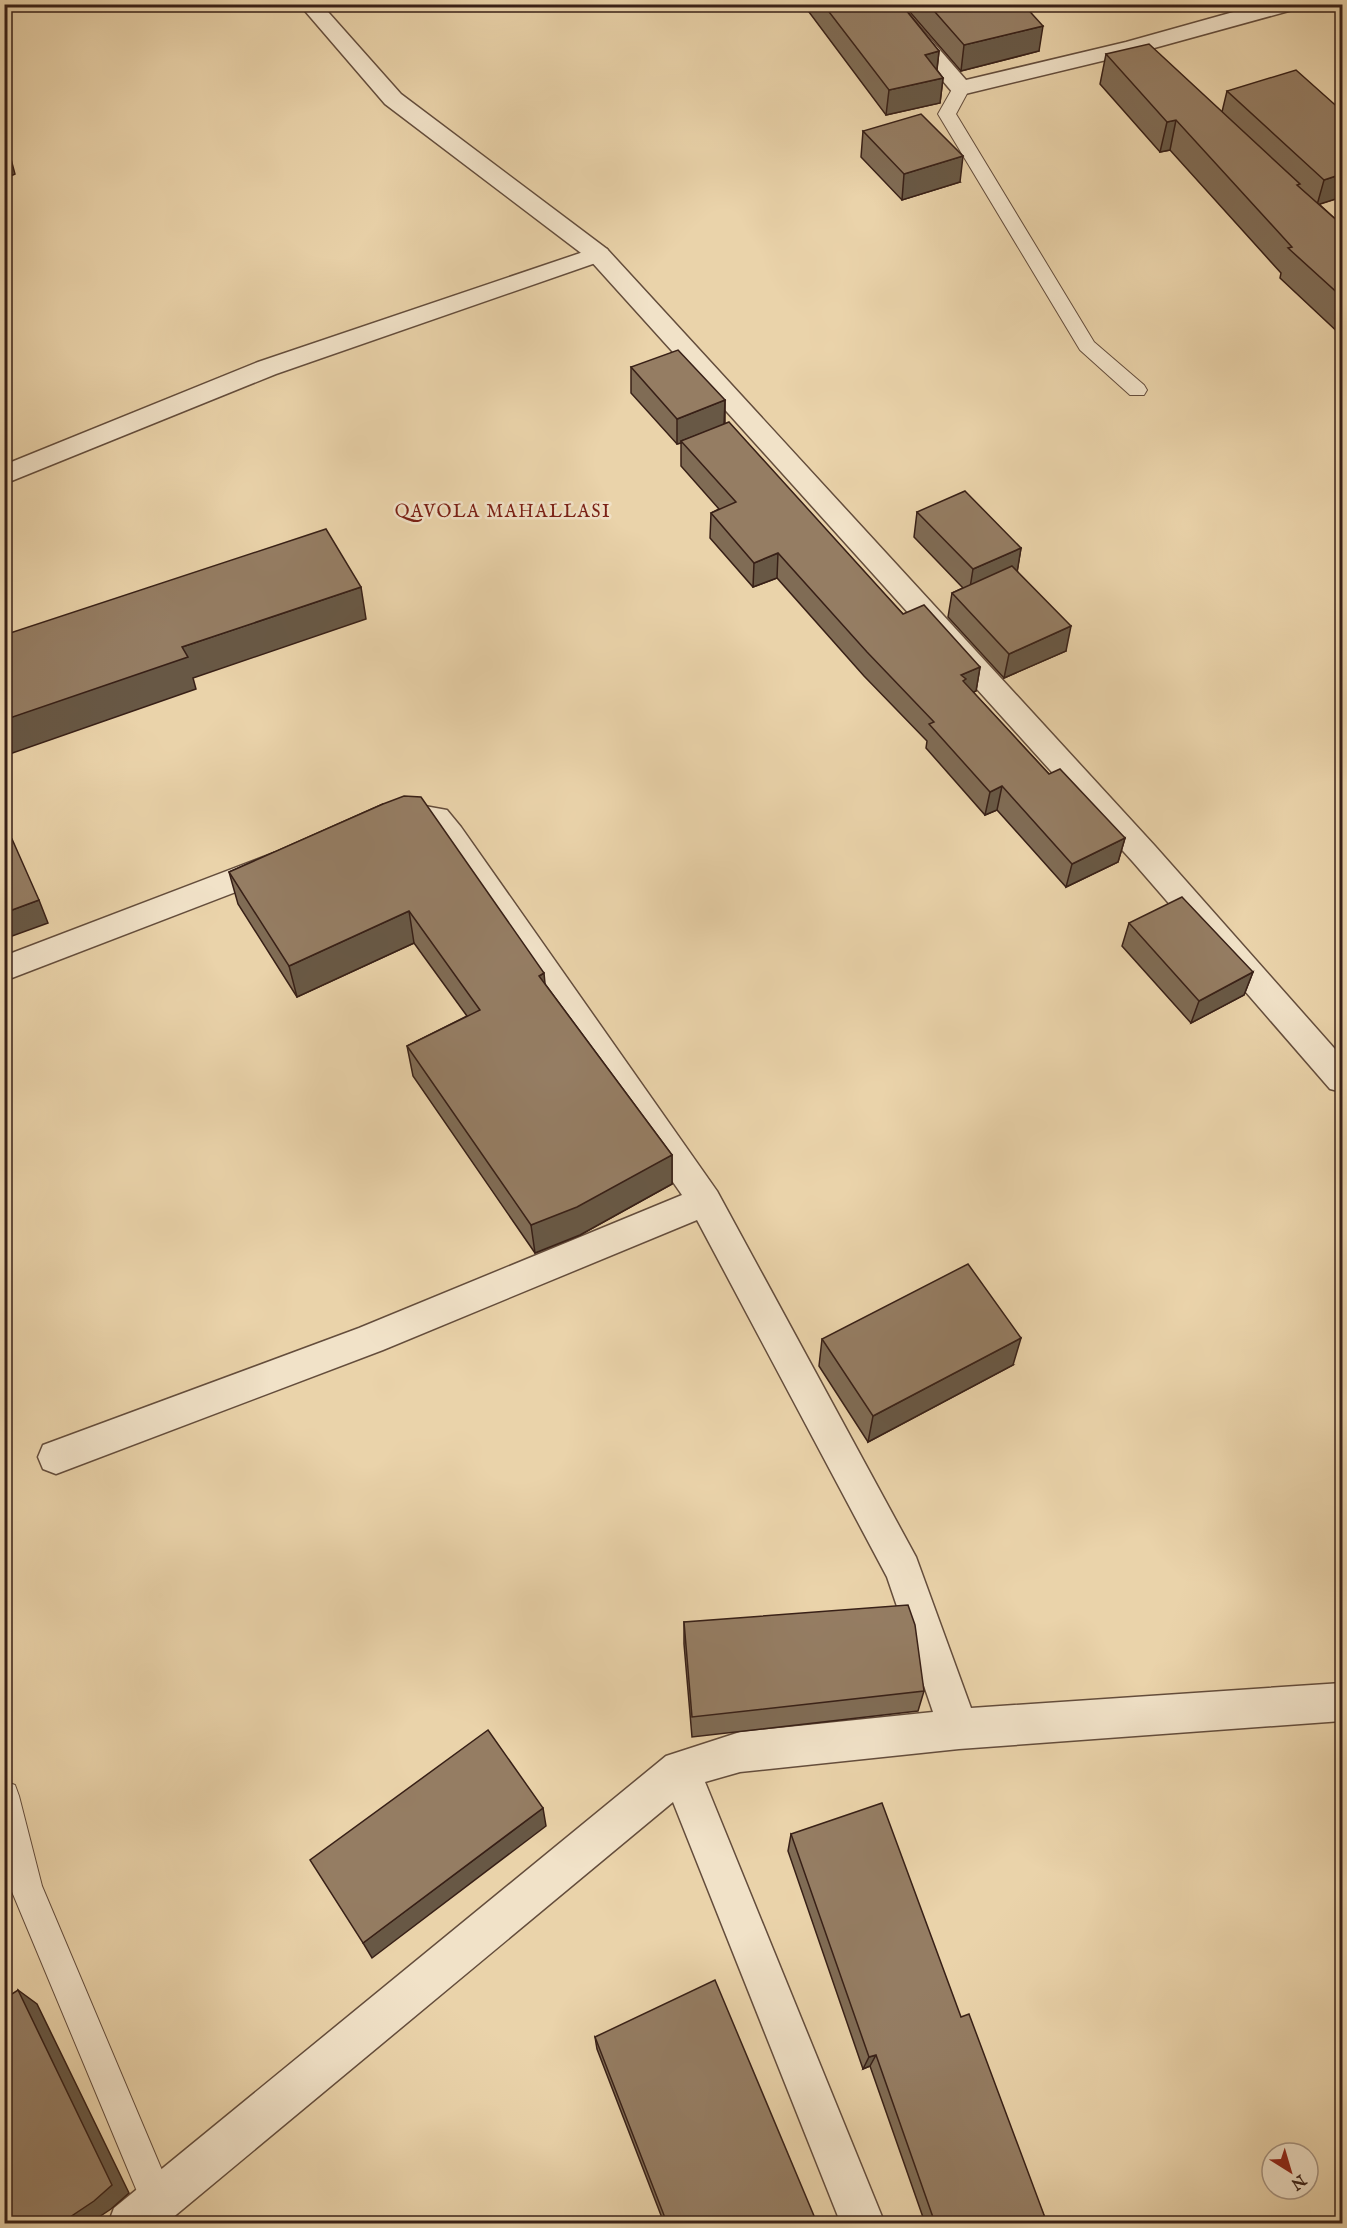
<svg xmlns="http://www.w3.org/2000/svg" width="1347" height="2228" viewBox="0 0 1347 2228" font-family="'IM FELL English',serif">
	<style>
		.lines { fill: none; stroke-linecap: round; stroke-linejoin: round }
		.service-casing { stroke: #644d3c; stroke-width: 2 }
		.minor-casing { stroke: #644d3c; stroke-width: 3 }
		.tertiary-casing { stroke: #644d3c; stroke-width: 3 }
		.service { fill: #f1e2c8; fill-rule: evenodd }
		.minor { fill: #f1e2c8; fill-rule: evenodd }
		.tertiary { fill: #f1e2c8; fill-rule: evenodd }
		.wall { fill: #806c55; stroke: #382017; stroke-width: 1.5 }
		.shaded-wall { fill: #685845; stroke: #382017; stroke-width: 1.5 }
		.building { fill: #957d63; stroke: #382017; stroke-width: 1.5 }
		.labels { text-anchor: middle; stroke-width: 5; stroke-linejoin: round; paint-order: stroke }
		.neighbourhood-label { font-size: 18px; letter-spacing: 1.5px; fill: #7a1f14; stroke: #f1e2c8 }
	</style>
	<rect width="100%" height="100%" fill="#ead3aa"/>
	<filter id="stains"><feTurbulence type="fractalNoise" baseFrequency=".00333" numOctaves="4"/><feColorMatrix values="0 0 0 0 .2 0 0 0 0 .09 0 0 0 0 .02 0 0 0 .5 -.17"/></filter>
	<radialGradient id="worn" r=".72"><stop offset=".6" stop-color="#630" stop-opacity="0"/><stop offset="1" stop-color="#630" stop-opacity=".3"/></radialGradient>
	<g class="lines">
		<defs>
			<g id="service">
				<polygon points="961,83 970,88 956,114 1094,342 1144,385 1147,390 1144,395 1130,395 1080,350 938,114 955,84"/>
				<polygon points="4,1781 15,1785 19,1796 42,1886 175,2201 170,2213 158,2218 146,2213 10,1887 4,1863"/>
			</g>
			<g id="minor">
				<polygon points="878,4 900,4 966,80 1126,42 1262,4 1298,4 1296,9 1147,50 1174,74 1177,79 1174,84 1158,84 1127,55 961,95 953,93"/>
				<polygon points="598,247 607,249 610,254 607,259 276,374 4,484 4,465 258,362"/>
				<path d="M 408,803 L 447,810 L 461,827 L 717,1191 L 916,1557 L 971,1708 L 1342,1683 L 1342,1721 L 959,1749 L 740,1772 L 705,1782 L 885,2224 L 841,2224 L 673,1802 L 165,2224 L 108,2224 L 114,2208 L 666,1756 L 740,1732 L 933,1712 L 887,1577 L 697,1220 L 383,1350 L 56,1474 L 43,1469 L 38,1457 L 43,1445 L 359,1328 L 682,1195 L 427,828 C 409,826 398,833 382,828 L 378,820 L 382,812 Z"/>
				<polygon points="274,853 285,857 289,865 285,873 4,981 4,956"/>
			</g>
			<polygon id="tertiary" points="299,4 321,4 401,94 607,249 1155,846 1342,1057 1342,1092 1330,1089 1133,862 589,259 385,104"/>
		</defs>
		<use href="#service" class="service-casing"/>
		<use href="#minor" class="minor-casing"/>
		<use href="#tertiary" class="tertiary-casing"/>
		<use href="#service" class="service"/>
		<use href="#minor" class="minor"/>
		<use href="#tertiary" class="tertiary"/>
	</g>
	<g class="wall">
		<polygon points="803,4 901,4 939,51 937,70 943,78 940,103 886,115"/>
		<polygon points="903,4 1023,4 1039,51 961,71"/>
		<polygon points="1106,54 1222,112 1227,91 1342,111 1342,197 1319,204 1342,225 1342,336 1280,278 1281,273 1170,150 1160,152 1100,84"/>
		<polygon points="863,131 960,182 902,200 861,157"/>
		<polygon points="631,367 725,400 725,424 903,614 980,667 976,691 973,692 1049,774 1125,838 1118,862 1066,887 997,810 985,815 926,748 927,741 864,676 777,578 753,587 710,538 711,513 719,509 681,466 681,443 677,444 631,393"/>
		<polygon points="917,512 1021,548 1017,571 1066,651 1004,678 948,617 952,593 963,588 914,537"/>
		<polygon points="383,804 545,984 672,1155 672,1184 580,1235 535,1253 413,1076 407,1046 467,1016 414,943 297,997 238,904 229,872"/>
		<polygon points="1129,923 1253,972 1244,995 1191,1023 1122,946"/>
		<polygon points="822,1339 1013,1365 868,1442 819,1366"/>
		<polygon points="684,1622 924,1691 918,1711 692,1737 684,1644"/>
		<polygon points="791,1834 961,2017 1047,2223 925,2223 870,2066 863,2069 788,1851"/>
		<polygon points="595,2037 817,2223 664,2223 597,2049"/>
	</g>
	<g class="shaded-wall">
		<polygon points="1043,26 1039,51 961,71 964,45"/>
		<polygon points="939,51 936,77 925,55"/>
		<polygon points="943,78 940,103 886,115 889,90"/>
		<polygon points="1176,120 1170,150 1160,152 1167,122"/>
		<polygon points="5,137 15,174 4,179"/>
		<polygon points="963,156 960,182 902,200 904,174"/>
		<polygon points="1342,174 1342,197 1317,205 1324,180"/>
		<polygon points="725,400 724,425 681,441 681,443 677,444 677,419"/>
		<polygon points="1021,548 1017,573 969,594 973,569"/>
		<polygon points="778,553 777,578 753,587 754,563"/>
		<polygon points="361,587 366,619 193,678 196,689 4,756 4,720 182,647"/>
		<polygon points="1071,626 1066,651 1004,678 1009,654"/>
		<polygon points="980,667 976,691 963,697 961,675"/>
		<polygon points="1002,786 997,810 985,815 990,792"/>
		<polygon points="1125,838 1118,862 1066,887 1072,864"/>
		<polygon points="39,900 48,923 4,939 4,913"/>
		<polygon points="409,911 414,943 297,997 289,966"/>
		<polygon points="1253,972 1244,995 1191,1023 1199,1001"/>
		<polygon points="544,973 547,1004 539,976"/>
		<polygon points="672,1155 672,1184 580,1235 535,1253 531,1225"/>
		<polygon points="1021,1338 1013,1365 868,1442 873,1416"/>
		<polygon points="543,1808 546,1826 372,1958 363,1943"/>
		<polygon points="18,1990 37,2004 129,2193 111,2209 90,2223 61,2223"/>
		<polygon points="876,2055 870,2066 863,2069 869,2057"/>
	</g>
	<g class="building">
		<polygon points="823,4 901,4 939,51 925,55 943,78 889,90"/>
		<polygon points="928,4 1023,4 1043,26 964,45"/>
		<polygon points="1149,44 1300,184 1297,185 1342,225 1342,297 1288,248 1292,247 1176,120 1167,122 1106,54"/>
		<polygon points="1296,70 1342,111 1342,174 1324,180 1227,91"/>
		<polygon points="921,114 963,156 904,174 863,131"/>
		<polygon points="678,350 725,400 677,419 631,367"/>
		<polygon points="729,422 903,614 924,605 980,667 961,675 966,679 963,681 1049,774 1060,769 1125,838 1072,864 1002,786 990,792 929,724 934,722 867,652 778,553 754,563 711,513 736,502 681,441"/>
		<polygon points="965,491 1021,548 973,569 917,512"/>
		<polygon points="326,529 361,587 182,647 188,657 4,720 4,635"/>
		<polygon points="1012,566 1071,626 1009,654 952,593"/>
		<polygon points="404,796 421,797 544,973 539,976 672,1155 577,1207 531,1225 407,1046 480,1010 409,911 289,966 229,872 383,804"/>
		<polygon points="12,839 39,900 4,913 4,841"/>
		<polygon points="1182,897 1253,972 1199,1001 1129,923"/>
		<polygon points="968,1264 1021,1338 873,1416 822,1339"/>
		<polygon points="908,1605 915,1625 924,1691 692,1717 684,1622"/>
		<polygon points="488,1730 543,1808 363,1943 310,1860"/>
		<polygon points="882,1803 961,2017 969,2014 1047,2223 935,2223 876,2055 869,2057 791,1834"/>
		<polygon points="715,1980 817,2223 667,2223 595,2037"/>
		<polygon points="18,1990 112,2185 94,2201 61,2223 4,2223 4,1999"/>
	</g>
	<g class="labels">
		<g class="neighbourhood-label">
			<text x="503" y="517">QAVOLA MAHALLASI</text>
		</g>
	</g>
	<rect width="1347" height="2228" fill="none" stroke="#ead3aa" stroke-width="24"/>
	<rect x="6" y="6" width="1335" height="2216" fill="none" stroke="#382017" stroke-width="3"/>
	<rect x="12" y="12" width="1323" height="2204" fill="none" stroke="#382017" stroke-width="1.5"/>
	<g transform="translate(1290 2171) rotate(143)"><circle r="28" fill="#f1e2c8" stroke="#a79481" stroke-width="1.5"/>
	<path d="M0-4.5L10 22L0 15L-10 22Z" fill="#8f2418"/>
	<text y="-9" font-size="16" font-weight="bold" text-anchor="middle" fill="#382017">N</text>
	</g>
	<rect width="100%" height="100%" filter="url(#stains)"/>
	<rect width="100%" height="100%" fill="url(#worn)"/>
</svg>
